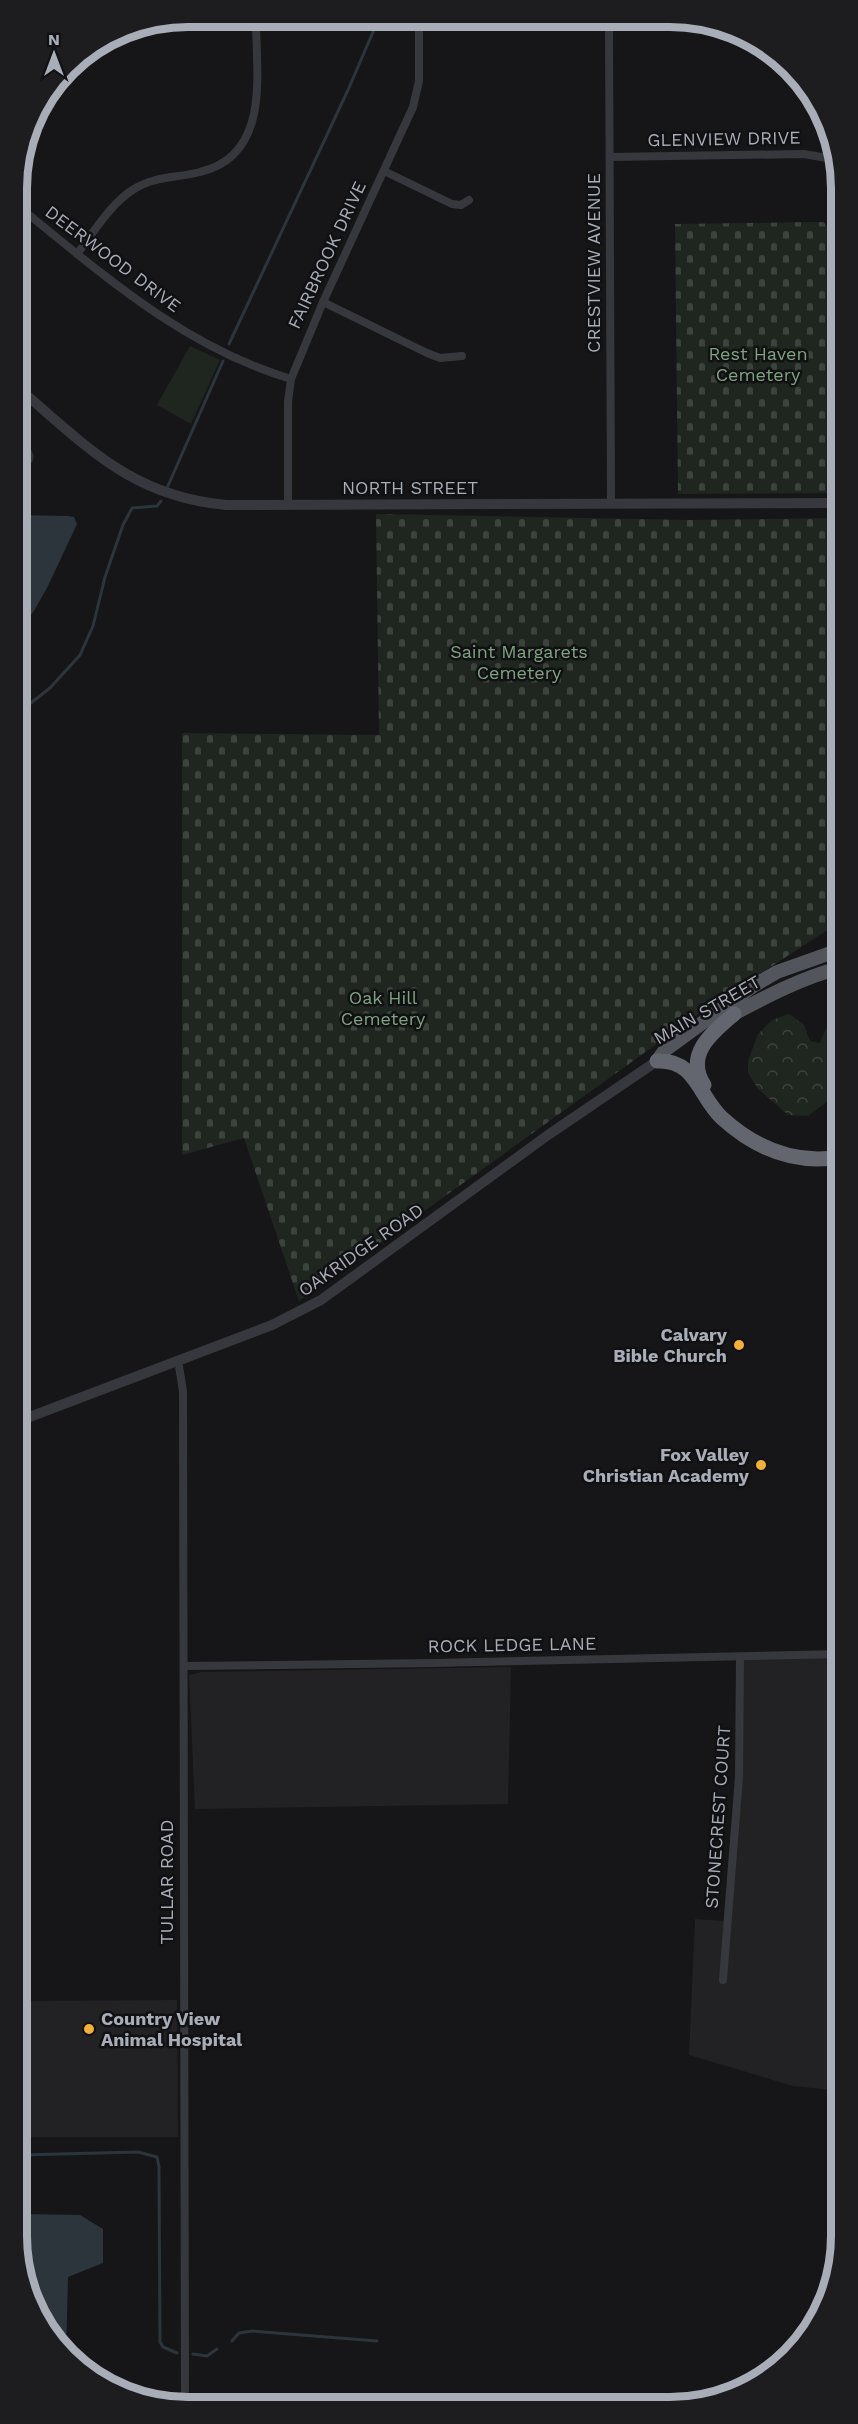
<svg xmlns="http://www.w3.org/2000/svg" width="858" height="2424" viewBox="0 0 858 2424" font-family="'Work Sans',sans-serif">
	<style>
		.built { fill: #222225 }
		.forest { fill: url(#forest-crowns) }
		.cemetery { fill: url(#cemetery-stones) }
		.green { fill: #1e261f }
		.water { fill: #2c353c }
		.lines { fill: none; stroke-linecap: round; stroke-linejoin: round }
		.stream { stroke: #2c353c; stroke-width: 3 }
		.minor { stroke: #37383d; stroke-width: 8 }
		.tertiary { stroke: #37383d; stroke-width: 10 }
		.primary { stroke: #53555c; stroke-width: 14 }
		.motorway { stroke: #63666e; stroke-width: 15 }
		.poi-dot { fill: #f2b134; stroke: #111113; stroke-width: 2 }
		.labels { text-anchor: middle; stroke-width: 5; stroke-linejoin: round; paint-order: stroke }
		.street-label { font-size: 18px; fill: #a8adb8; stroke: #111113 }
		.park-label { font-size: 18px; fill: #7fa381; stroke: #111113 }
		.poi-label { font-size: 18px; font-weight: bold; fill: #a8adb8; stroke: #111113; text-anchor: end }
		.rim { fill: none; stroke: #a8adb8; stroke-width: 8 }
	</style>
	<defs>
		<pattern id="forest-crowns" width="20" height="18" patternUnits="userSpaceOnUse" patternTransform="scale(1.5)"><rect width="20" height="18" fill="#1e261f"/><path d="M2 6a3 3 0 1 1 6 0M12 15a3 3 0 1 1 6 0" fill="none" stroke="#3c433d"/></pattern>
		<pattern id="cemetery-stones" width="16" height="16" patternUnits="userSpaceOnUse" patternTransform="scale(1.5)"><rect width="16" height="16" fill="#1e261f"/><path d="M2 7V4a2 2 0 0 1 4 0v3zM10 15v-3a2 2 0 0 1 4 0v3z" fill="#3c433d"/></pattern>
	</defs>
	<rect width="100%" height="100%" fill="#161618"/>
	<g class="built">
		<polygon points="840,1654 841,2091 793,2086 689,2055 695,1919 727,1921 734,1833 740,1657"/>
		<polygon points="511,1667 508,1804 195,1809 189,1675 202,1672"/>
		<polygon points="177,2000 178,2137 20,2137 19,2001"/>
	</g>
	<polygon class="forest" points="789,1014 804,1025 810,1041 820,1043 826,1029 839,1020 839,1093 808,1116 788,1115 758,1089 748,1073 748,1061 758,1034 772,1020"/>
	<g class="cemetery">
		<polygon points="823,222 838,235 839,493 678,494 675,224"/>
		<polygon points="376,514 690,520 839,518 839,931 826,931 704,1010 299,1301 244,1138 182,1155 182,733 379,735"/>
	</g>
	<polygon class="green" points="190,346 220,360 191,424 157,405"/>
	<g class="water">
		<path d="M 17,436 C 51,463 23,462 17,486 Z"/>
		<polygon points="17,515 68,516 74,517 77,524 48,586 34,611 18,630"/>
		<polygon points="20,2214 80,2215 103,2229 103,2263 68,2277 66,2356 20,2270"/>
	</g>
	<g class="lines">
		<g class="stream">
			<polyline points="229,344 348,90 373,32"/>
			<polyline points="167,488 223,361"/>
			<polyline points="18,713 50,688 80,655 93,626 105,577 123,525 132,508 157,506 161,501"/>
			<polyline points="20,2155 138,2152 157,2157 159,2167 160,2342 163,2347 177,2353"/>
			<polyline points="232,2341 239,2333 252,2331 377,2341"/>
			<polyline points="193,2354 207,2356 217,2349"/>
		</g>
		<g class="minor">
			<polyline points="609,22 611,504"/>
			<polyline points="146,25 709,22"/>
			<polyline points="610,157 804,154 838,160"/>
			<polyline points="384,171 452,204 461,205 469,200"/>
			<path d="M 17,205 C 102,274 184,347 291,379"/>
			<path d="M 77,254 C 94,232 110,204 134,189 C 154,176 178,178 200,172 C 269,156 257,78 256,25"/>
			<polyline points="323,302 427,353 440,358 462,356"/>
			<polyline points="288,505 288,402 291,379 323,302 413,107 419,81 419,24"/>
			<polyline points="178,1360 183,1391 185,2404"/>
			<polyline points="184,1666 433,1663 840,1654"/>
			<polyline points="723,1980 739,1777 740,1657"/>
		</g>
		<g class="tertiary">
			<path d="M 17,387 C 87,446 130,496 226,505 L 839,503"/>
			<polyline points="19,1421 272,1325 321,1300 548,1135 657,1061"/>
		</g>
		<g class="primary">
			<path d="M 724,1019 C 762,999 798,979 839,968"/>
			<polyline points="657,1061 665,1050 753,986 777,972 839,950"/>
		</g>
		<g class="motorway">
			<path d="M 657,1061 C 696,1059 699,1097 722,1118 C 755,1148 794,1165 840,1157"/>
			<path d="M 704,1085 C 684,1054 713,1032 734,1014"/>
		</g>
	</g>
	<g class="poi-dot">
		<circle cx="739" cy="1345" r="6"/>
		<circle cx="761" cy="1465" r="6"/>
		<circle cx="89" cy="2029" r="6"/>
	</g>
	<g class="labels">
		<g class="street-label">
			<text transform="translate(724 139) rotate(-1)" y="6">GLENVIEW DRIVE</text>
			<text transform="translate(327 255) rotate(-65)" y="6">FAIRBROOK DRIVE</text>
			<text transform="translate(113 259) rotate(37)" y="6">DEERWOOD DRIVE</text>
			<text transform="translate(594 263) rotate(-90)" y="6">CRESTVIEW AVENUE</text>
			<text x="410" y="494">NORTH STREET</text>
			<text transform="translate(707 1010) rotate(-30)" y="6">MAIN STREET</text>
			<text transform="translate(361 1250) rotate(-35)" y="6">OAKRIDGE ROAD</text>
			<text transform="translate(512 1645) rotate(-1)" y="6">ROCK LEDGE LANE</text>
			<text transform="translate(718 1817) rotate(-86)" y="6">STONECREST COURT</text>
			<text transform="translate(167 1882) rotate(-90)" y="6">TULLAR ROAD</text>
		</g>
		<g class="park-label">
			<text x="758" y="360">Rest Haven<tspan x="758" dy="21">Cemetery</tspan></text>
			<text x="519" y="658">Saint Margarets<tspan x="519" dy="21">Cemetery</tspan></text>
			<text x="383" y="1004">Oak Hill<tspan x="383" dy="21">Cemetery</tspan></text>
		</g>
		<g class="poi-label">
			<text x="727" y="1341">Calvary<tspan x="727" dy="21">Bible Church</tspan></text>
			<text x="749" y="1461">Fox Valley<tspan x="749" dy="21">Christian Academy</tspan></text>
			<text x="101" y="2025" text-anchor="start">Country View<tspan x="101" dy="21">Animal Hospital</tspan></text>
		</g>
	</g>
	<path d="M0 0H858V2424H0ZM188 27H670A161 161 0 0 1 831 188V2236A161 161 0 0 1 670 2397H188A161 161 0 0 1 27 2236V188A161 161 0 0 1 188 27Z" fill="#1d1d20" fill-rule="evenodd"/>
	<path class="rim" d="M188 27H670A161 161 0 0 1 831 188V2236A161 161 0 0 1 670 2397H188A161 161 0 0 1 27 2236V188A161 161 0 0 1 188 27Z"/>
	<g transform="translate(54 54)" stroke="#111113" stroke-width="4.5" paint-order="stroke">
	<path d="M0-4.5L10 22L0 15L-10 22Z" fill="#a8adb8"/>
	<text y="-9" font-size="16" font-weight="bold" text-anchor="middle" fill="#a8adb8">N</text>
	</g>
</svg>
